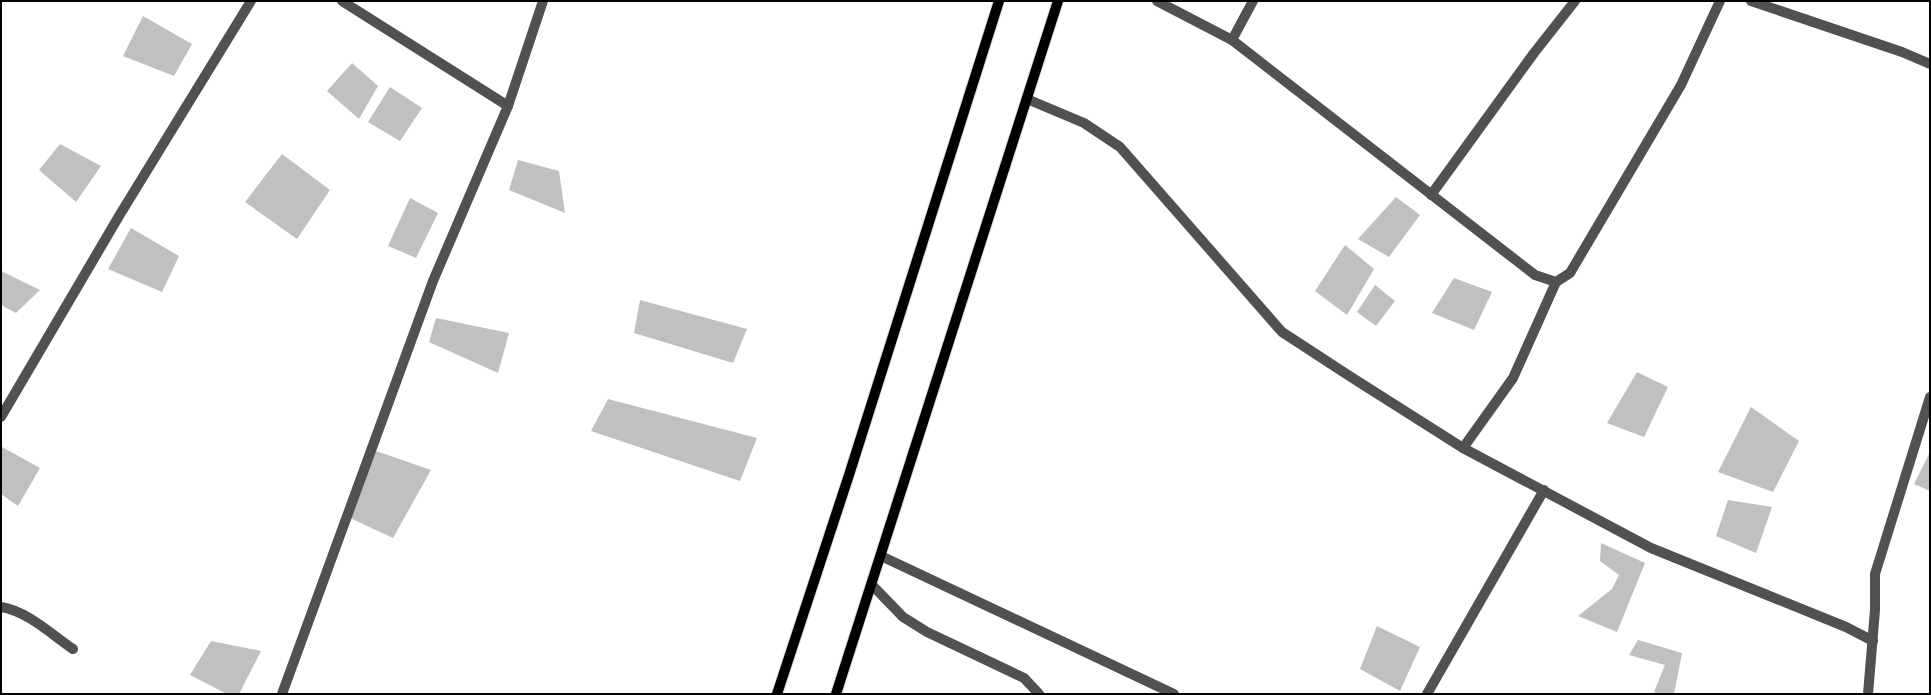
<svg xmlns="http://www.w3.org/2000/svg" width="1931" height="695" viewBox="0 0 1931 695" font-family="Signika,sans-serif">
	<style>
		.building { fill: #c0c0c0 }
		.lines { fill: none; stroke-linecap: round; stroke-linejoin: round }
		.major-casing { stroke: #dbdbdb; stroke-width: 12 }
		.minor { stroke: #515151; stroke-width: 10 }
		.major { stroke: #000; stroke-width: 10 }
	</style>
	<rect width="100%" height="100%" fill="#fff"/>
	<g class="building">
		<polygon points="143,16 192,44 174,76 123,56"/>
		<polygon points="352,63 378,86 359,119 327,91"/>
		<polygon points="390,87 422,108 400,141 368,122"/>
		<polygon points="60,144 101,166 76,202 39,170"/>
		<polygon points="282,154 330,190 297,239 245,202"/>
		<polygon points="518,160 559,171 565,213 509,190"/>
		<polygon points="1396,197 1420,215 1389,257 1358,239"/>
		<polygon points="410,198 438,213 416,258 388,246"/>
		<polygon points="131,228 179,256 162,292 108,269"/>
		<polygon points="1345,245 1374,269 1347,315 1315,291"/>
		<polygon points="1,271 40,290 16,313 1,305"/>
		<polygon points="1454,278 1492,292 1474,330 1432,313"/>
		<polygon points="1375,285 1395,301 1376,326 1357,312"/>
		<polygon points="640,300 747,329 733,363 634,333"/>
		<polygon points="436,318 509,333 498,373 429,342"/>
		<polygon points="1637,372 1668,387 1644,437 1607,423"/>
		<polygon points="608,399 757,438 740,481 591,431"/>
		<polygon points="1751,407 1799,441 1773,492 1718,472"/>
		<polygon points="2,447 40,468 18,506 1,494 1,449"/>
		<polygon points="376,451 431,470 393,538 350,518"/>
		<polygon points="1930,452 1930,491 1914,484"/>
		<polygon points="1728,500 1772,507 1756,553 1716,536"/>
		<polygon points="1601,543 1645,563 1617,632 1578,616 1612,589 1619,575 1600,561"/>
		<polygon points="1377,626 1420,647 1400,691 1360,669"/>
		<polygon points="1638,640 1682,653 1674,694 1658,694 1654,692 1665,665 1629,655"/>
		<polygon points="211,641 261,651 239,694 227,694 190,675"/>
	</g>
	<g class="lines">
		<defs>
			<g id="major">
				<polyline points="777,694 849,475 999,1"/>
				<polyline points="836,694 1058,1"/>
			</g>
		</defs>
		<use href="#major" class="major-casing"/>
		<g class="minor">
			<polyline points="342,1 508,106"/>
			<polyline points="1157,1 1232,40 1535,275 1556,282 1570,273 1681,85 1720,1"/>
			<polyline points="1751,1 1902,52 1930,64"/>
			<polyline points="1232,40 1253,1"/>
			<polyline points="1027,99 1084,123 1120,147 1282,332 1351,377 1463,448 1651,548 1846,627 1873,641"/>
			<polyline points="1431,195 1534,53 1575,1"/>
			<polyline points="1,417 119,216 251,1"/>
			<polyline points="1463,448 1513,378 1556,282"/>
			<polyline points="881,556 1174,694"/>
			<polyline points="872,585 903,617 927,632 1024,678 1039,694"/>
			<path d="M 1,607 C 27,611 51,634 73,649"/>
			<polyline points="282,694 433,281 508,106 543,1"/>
			<polyline points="1427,694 1544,490"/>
			<polyline points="1868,694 1875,610 1875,574 1930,397"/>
		</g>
		<use href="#major" class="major"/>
	</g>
	<rect width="1931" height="695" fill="none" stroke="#000000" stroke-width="4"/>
</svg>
